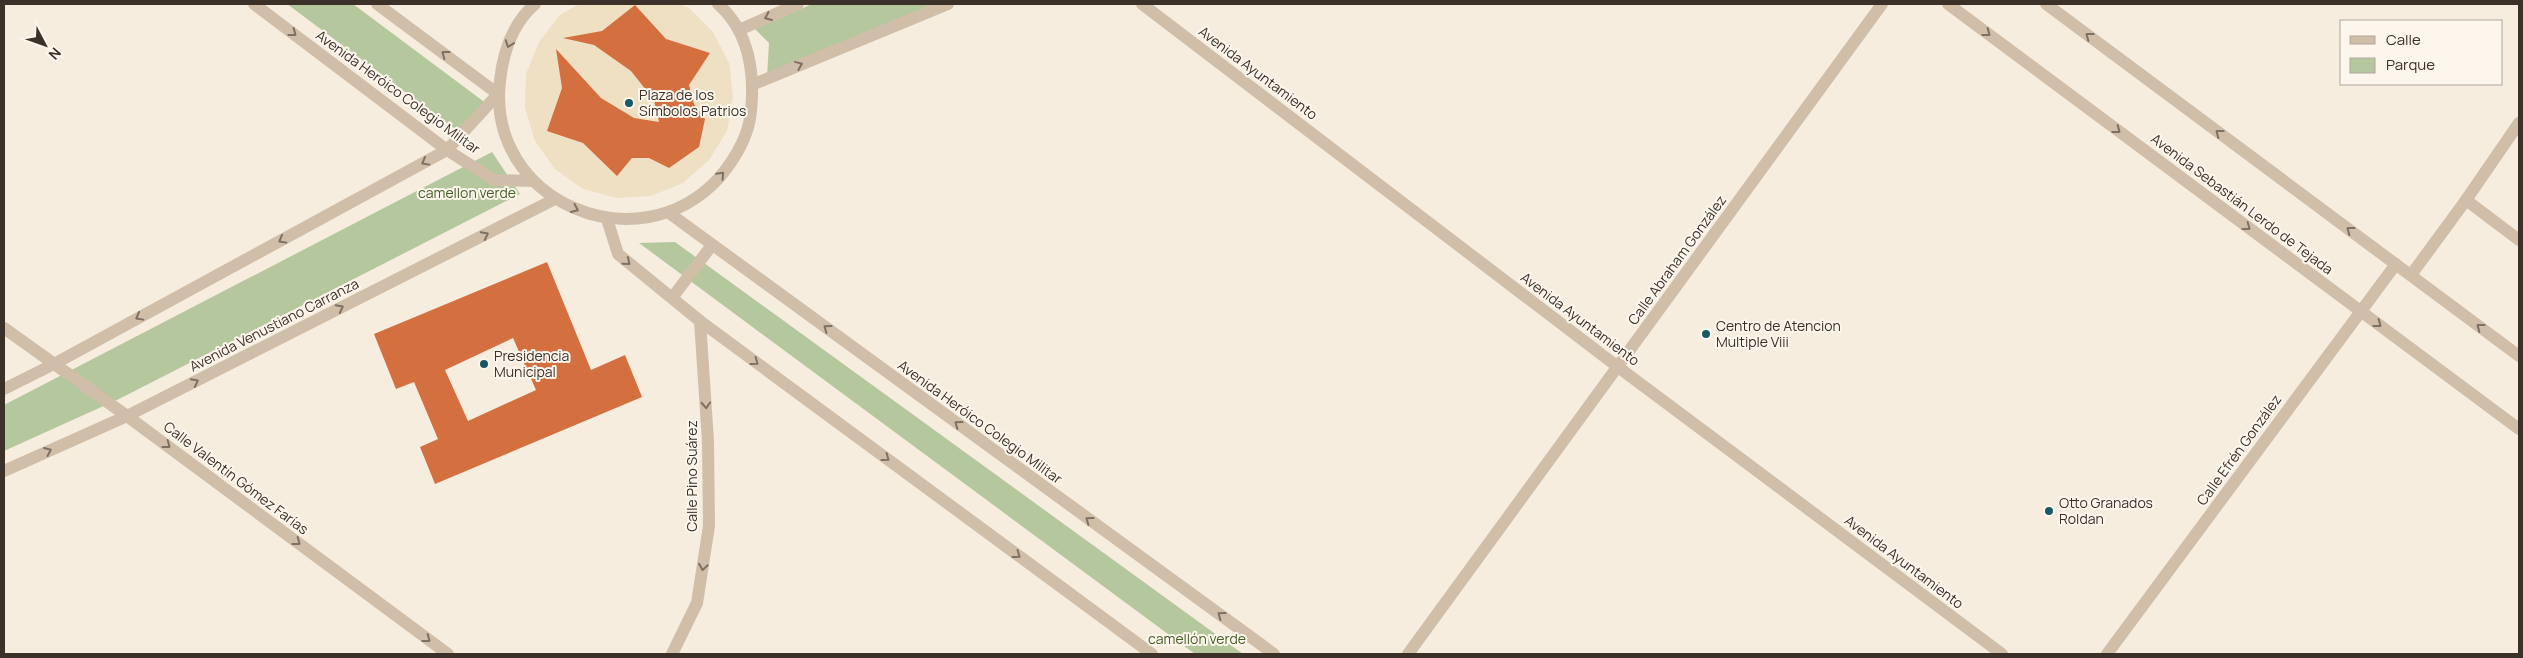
<svg xmlns="http://www.w3.org/2000/svg" width="2523" height="658" viewBox="0 0 2523 658" font-family="Manrope,sans-serif">
	<style>
		.green { fill: #b5c79c }
		.plaza { fill: #efe0c4 }
		.building { fill: #d46f3f; fill-rule: evenodd }
		.lines { fill: none; stroke-linecap: round; stroke-linejoin: round }
		.minor { stroke: #d0bea9; stroke-width: 12 }
		.oneway { stroke: #7f7063 }
		.poi-dot { fill: #195964; stroke: #fcf6ed; stroke-width: 2 }
		.labels { text-anchor: middle; stroke-width: 4; stroke-linejoin: round; paint-order: stroke }
		.street-label { font-size: 14px; fill: #3c3129; stroke: #fcf6ed }
		.poi-label { font-size: 14px; fill: #3c3129; stroke: #fcf6ed; text-anchor: start }
		.park-label { font-size: 14px; fill: #475e2a; stroke: #fcf6ed }
	</style>
	<rect width="100%" height="100%" fill="#f6eddf"/>
	<g class="green">
		<polygon points="287,4 353,4 483,101 483,119 462,134"/>
		<polygon points="812,4 935,4 767,77 769,43 755,29"/>
		<polygon points="492,152 520,194 119,399 4,451 4,405"/>
		<polygon points="675,242 1243,654 1195,654 639,243"/>
	</g>
	<polygon class="plaza" points="579,4 680,4 689,8 713,32 729,63 733,97 727,131 709,160 683,183 651,196 617,198 583,189 555,169 535,141 525,108 526,74 539,42 560,15"/>
	<g class="building">
		<polygon points="635,5 666,39 710,53 689,85 694,104 705,119 699,147 669,168 649,158 632,158 617,176 583,143 547,131 562,88 556,49 601,98 634,118 659,122 654,100 631,71 594,45 563,38 602,31"/>
		<path d="M 547,262 L 591,370 L 625,355 L 642,397 L 435,484 L 420,447 L 438,439 L 414,382 L 396,389 L 374,334 ZM 513,338 L 536,390 L 468,421 L 445,370 Z"/>
	</g>
	<g class="lines">
		<g class="minor">
			<polyline points="254,4 447,150 494,180 533,181"/>
			<path d="M 535,4 C 513,23 503,53 500,81 C 486,202 638,266 719,178 C 735,159 749,136 751,111 C 755,73 749,31 718,4"/>
			<polyline points="1142,4 1618,367 2002,654"/>
			<polyline points="1948,4 2519,429"/>
			<polyline points="2046,4 2519,356"/>
			<polyline points="739,30 798,4"/>
			<polyline points="754,84 948,4"/>
			<polyline points="2466,200 2519,123"/>
			<polyline points="669,213 1274,654"/>
			<polyline points="607,219 618,254 700,321 1152,654"/>
			<polyline points="2411,275 2466,200 2519,240"/>
			<polyline points="672,298 712,245"/>
			<polyline points="4,328 127,416 448,654"/>
			<polyline points="4,389 54,364 447,150 498,94 377,4"/>
			<polyline points="4,471 127,416 555,199"/>
			<polyline points="672,654 697,603 709,526 708,441 700,321"/>
			<polyline points="1408,654 1882,4"/>
			<polyline points="2107,654 2396,264"/>
		</g>
	</g>
	<defs><path id="oneway-chevron" d="M-2-3.5L2.5 0L-2 3.5" fill="none" stroke-width="1.6" stroke-linecap="round" stroke-linejoin="round" transform="scale(1.25)"/></defs>
	<g class="oneway">
		<use href="#oneway-chevron" transform="translate(768 17) rotate(156)"/>
		<use href="#oneway-chevron" transform="translate(293 33) rotate(37)"/>
		<use href="#oneway-chevron" transform="translate(1987 33) rotate(37)"/>
		<use href="#oneway-chevron" transform="translate(2089 36) rotate(-143)"/>
		<use href="#oneway-chevron" transform="translate(509 44) rotate(110)"/>
		<use href="#oneway-chevron" transform="translate(445 54) rotate(-143)"/>
		<use href="#oneway-chevron" transform="translate(799 65) rotate(-22)"/>
		<use href="#oneway-chevron" transform="translate(2117 130) rotate(37)"/>
		<use href="#oneway-chevron" transform="translate(2219 133) rotate(-143)"/>
		<use href="#oneway-chevron" transform="translate(425 162) rotate(151)"/>
		<use href="#oneway-chevron" transform="translate(721 175) rotate(-47)"/>
		<use href="#oneway-chevron" transform="translate(575 209) rotate(25)"/>
		<use href="#oneway-chevron" transform="translate(2247 227) rotate(37)"/>
		<use href="#oneway-chevron" transform="translate(2350 230) rotate(-143)"/>
		<use href="#oneway-chevron" transform="translate(485 235) rotate(-27)"/>
		<use href="#oneway-chevron" transform="translate(282 240) rotate(151)"/>
		<use href="#oneway-chevron" transform="translate(627 262) rotate(39)"/>
		<use href="#oneway-chevron" transform="translate(340 308) rotate(-27)"/>
		<use href="#oneway-chevron" transform="translate(139 317) rotate(151)"/>
		<use href="#oneway-chevron" transform="translate(2378 324) rotate(37)"/>
		<use href="#oneway-chevron" transform="translate(2480 327) rotate(-143)"/>
		<use href="#oneway-chevron" transform="translate(827 328) rotate(-144)"/>
		<use href="#oneway-chevron" transform="translate(755 362) rotate(36)"/>
		<use href="#oneway-chevron" transform="translate(195 382) rotate(-27)"/>
		<use href="#oneway-chevron" transform="translate(706 405) rotate(87)"/>
		<use href="#oneway-chevron" transform="translate(958 424) rotate(-144)"/>
		<use href="#oneway-chevron" transform="translate(167 445) rotate(37)"/>
		<use href="#oneway-chevron" transform="translate(48 451) rotate(-24)"/>
		<use href="#oneway-chevron" transform="translate(886 458) rotate(36)"/>
		<use href="#oneway-chevron" transform="translate(1089 520) rotate(-144)"/>
		<use href="#oneway-chevron" transform="translate(297 542) rotate(37)"/>
		<use href="#oneway-chevron" transform="translate(1017 555) rotate(36)"/>
		<use href="#oneway-chevron" transform="translate(703 567) rotate(99)"/>
		<use href="#oneway-chevron" transform="translate(1221 615) rotate(-144)"/>
		<use href="#oneway-chevron" transform="translate(427 639) rotate(37)"/>
	</g>
	<g class="poi-dot">
		<circle cx="629" cy="103" r="5"/>
		<circle cx="1706" cy="334" r="5"/>
		<circle cx="484" cy="364" r="5"/>
		<circle cx="2049" cy="511" r="5"/>
	</g>
	<g class="labels">
		<g class="street-label">
			<text transform="translate(1258 73) rotate(37)" y="5">Avenida Ayuntamiento</text>
			<text transform="translate(398 92) rotate(36)" y="5">Avenida Heróico Colegio Militar</text>
			<text transform="translate(2242 204) rotate(37)" y="5">Avenida Sebastián Lerdo de Tejada</text>
			<text transform="translate(1677 260) rotate(-54)" y="5">Calle Abraham González</text>
			<text transform="translate(1580 319) rotate(37)" y="5">Avenida Ayuntamiento</text>
			<text transform="translate(274 325) rotate(-27)" y="5">Avenida Venustiano Carranza</text>
			<text transform="translate(980 422) rotate(36)" y="5">Avenida Heróico Colegio Militar</text>
			<text transform="translate(2239 450) rotate(-54)" y="5">Calle Efrén González</text>
			<text transform="translate(692 476) rotate(-90)" y="5">Calle Pino Suárez</text>
			<text transform="translate(236 478) rotate(37)" y="5">Calle Valentín Gómez Farías</text>
			<text transform="translate(1904 562) rotate(37)" y="5">Avenida Ayuntamiento</text>
		</g>
		<g class="poi-label">
			<text x="639" y="100">Plaza de los<tspan x="639" dy="16">Símbolos Patrios</tspan></text>
			<text x="1716" y="331">Centro de Atencion<tspan x="1716" dy="16">Multiple Viii</tspan></text>
			<text x="494" y="361">Presidencia<tspan x="494" dy="16">Municipal</tspan></text>
			<text x="2059" y="508">Otto Granados<tspan x="2059" dy="16">Roldan</tspan></text>
		</g>
		<g class="park-label">
			<text x="467" y="198">camellon verde</text>
			<text x="1197" y="644">camellón verde</text>
		</g>
	</g>
	<rect width="2523" height="658" fill="none" stroke="#3c3129" stroke-width="10"/>
	<rect x="2340" y="20" width="162" height="65" fill="#fcf6ed" stroke="#afa79f"/>
	<rect x="2350" y="36" width="25" height="8" fill="#d0bea9" stroke="#afa79f"/>
	<text x="2386" y="45" font-size="15" fill="#3c3129">Calle</text>
	<rect x="2350" y="58" width="25" height="15" fill="#b5c79c" stroke="#afa79f"/>
	<text x="2386" y="70" font-size="15" fill="#3c3129">Parque</text>
	<g transform="translate(45 45) rotate(131)" stroke="#fcf6ed" stroke-width="4" paint-order="stroke">
	<path d="M0-4L9 19L0 12L-9 19Z" fill="#3c3129"/>
	<text y="-8" font-size="14" font-weight="bold" text-anchor="middle" fill="#3c3129">N</text>
	</g>
</svg>
